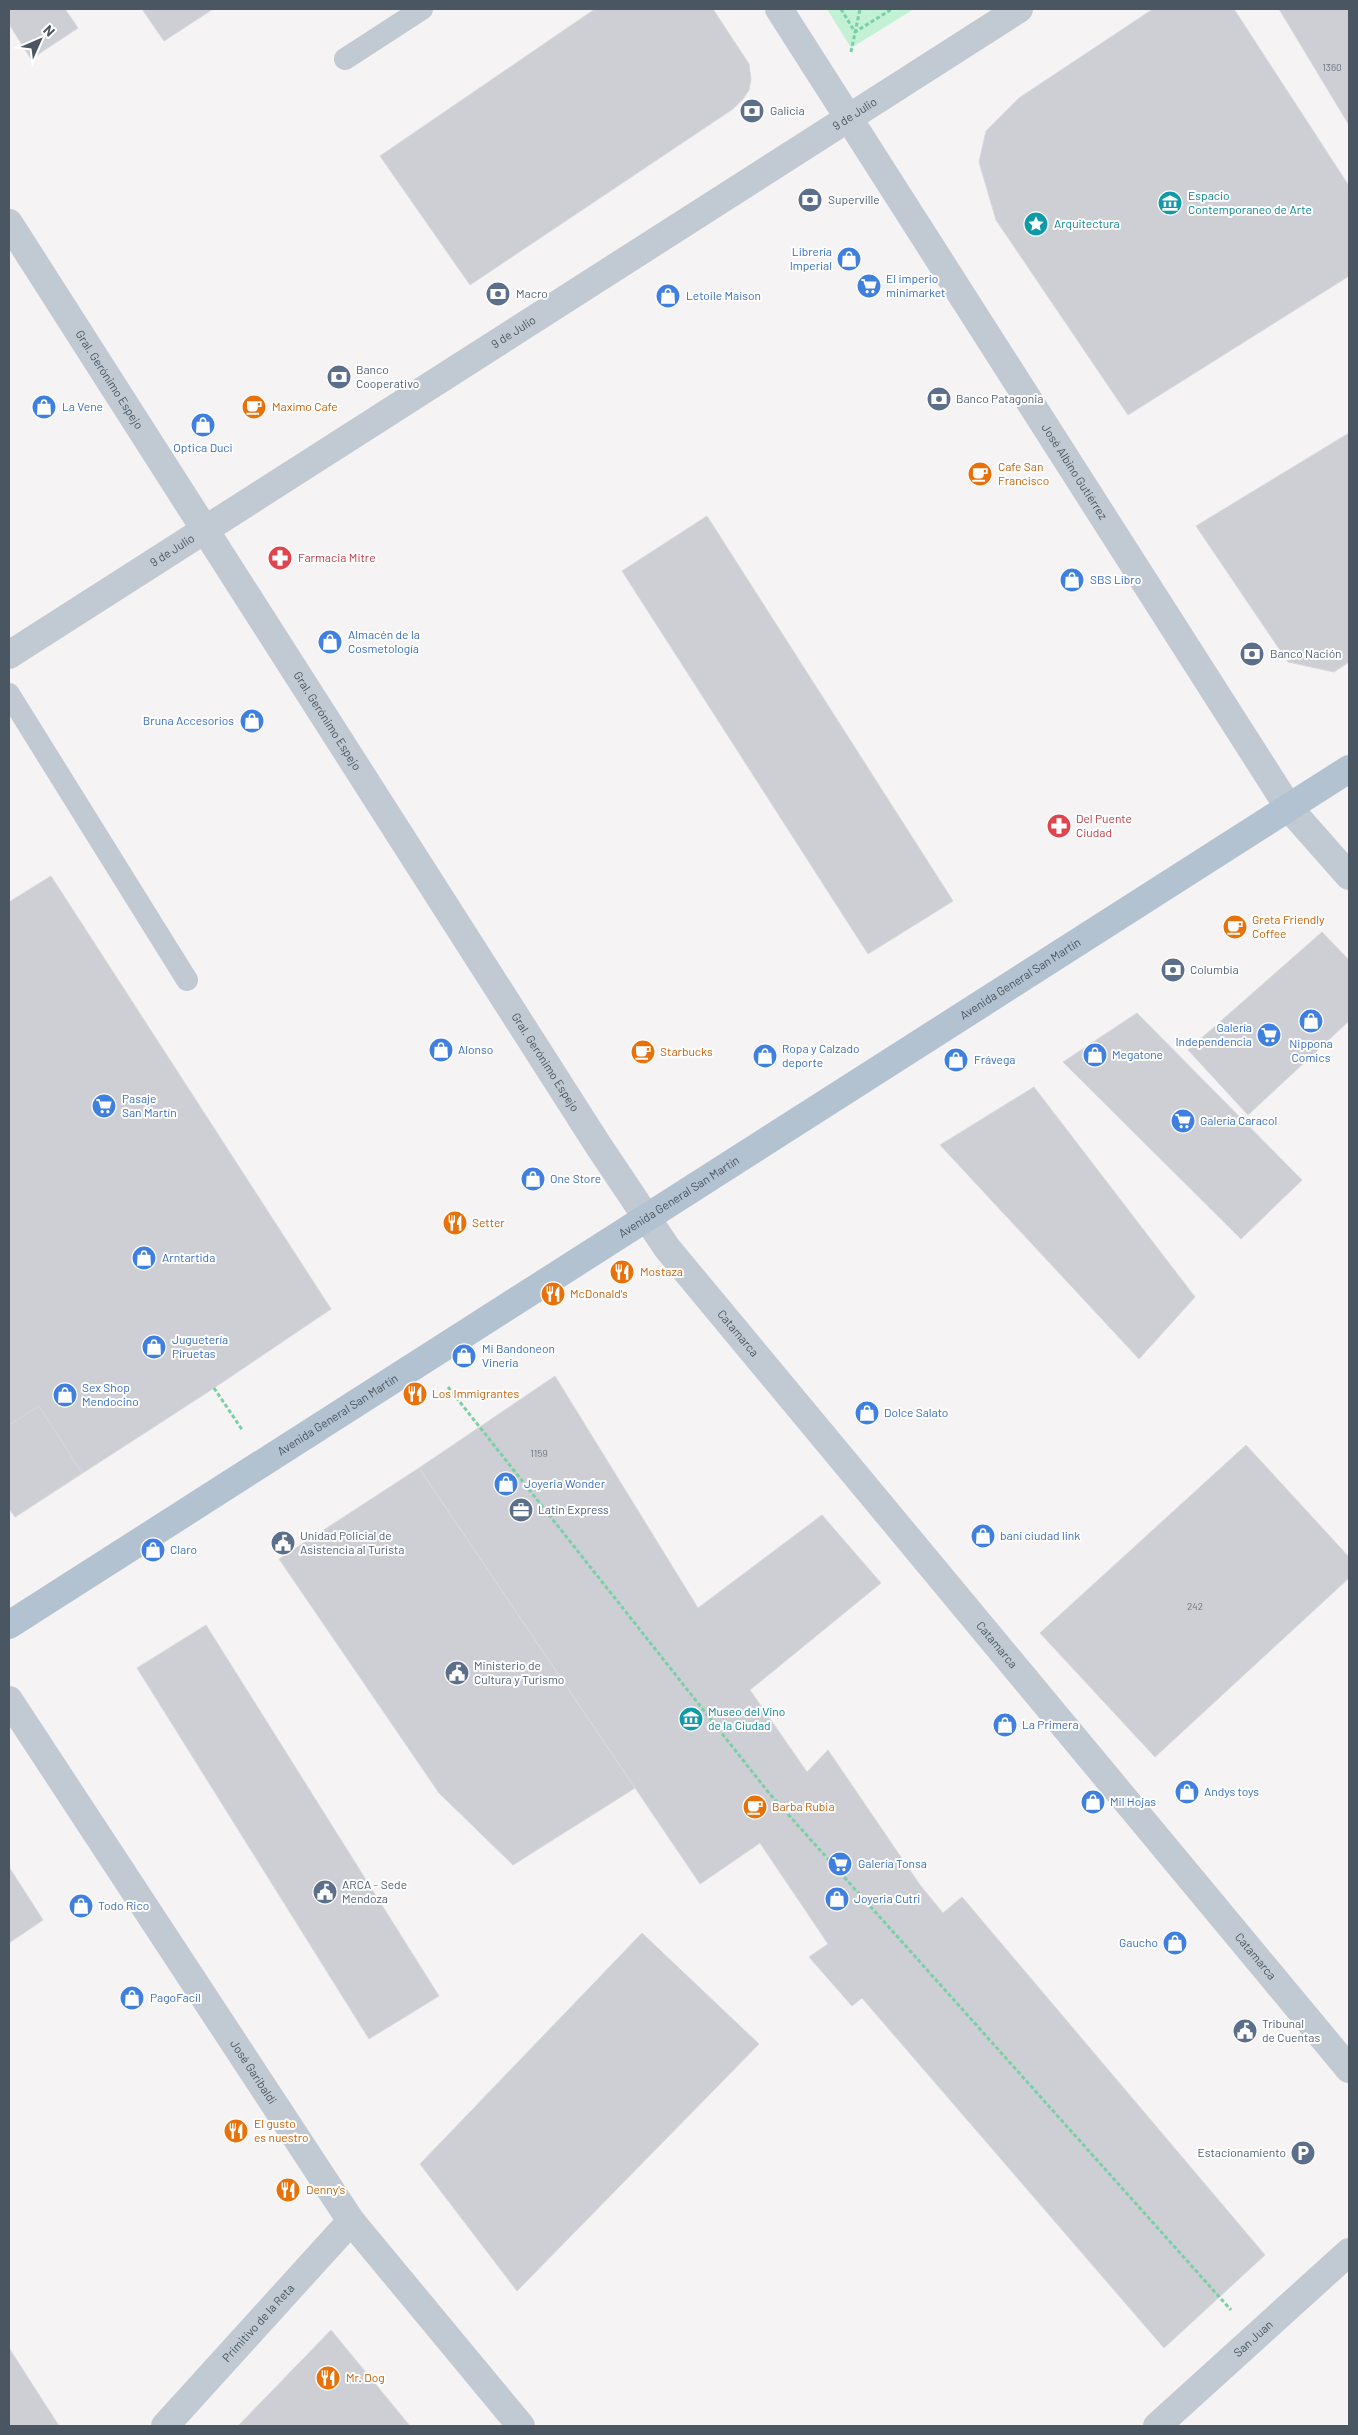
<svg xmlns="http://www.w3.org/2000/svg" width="1358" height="2435" viewBox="0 0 1358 2435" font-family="Barlow,sans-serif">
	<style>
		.green { fill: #c3f1d5 }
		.building { fill: #cdcfd5; stroke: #d7d9de }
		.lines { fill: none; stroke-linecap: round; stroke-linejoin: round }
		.path { stroke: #7ad0a6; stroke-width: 3; stroke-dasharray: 4 2.5; stroke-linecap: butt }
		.service { stroke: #c1cad2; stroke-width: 22 }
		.minor { stroke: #c1cad2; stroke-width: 28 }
		.tertiary { stroke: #c1cad2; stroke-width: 28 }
		.primary { stroke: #b3c2d1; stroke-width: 28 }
		.labels { text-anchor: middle; stroke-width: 4; stroke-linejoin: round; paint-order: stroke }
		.number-label { font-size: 10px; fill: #6b747e }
		.service-label { font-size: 12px; fill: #4e5e75; stroke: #fff; text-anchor: start }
		.street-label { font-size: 12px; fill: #4a5661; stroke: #fff }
		.culture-label { font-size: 12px; fill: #0d838f; stroke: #fff; text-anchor: start }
		.shop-label { font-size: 12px; fill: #366cbe; stroke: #fff; text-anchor: start }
		.food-label { font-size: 12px; fill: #c56008; stroke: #fff; text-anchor: start }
		.health-label { font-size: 12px; fill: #be3a42; stroke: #fff; text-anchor: start }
	</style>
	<rect width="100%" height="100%" fill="#f5f3f3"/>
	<polygon class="green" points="827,9 914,9 851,48"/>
	<g class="building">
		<polygon points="9,9 65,9 78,28 31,59 9,24"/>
		<polygon points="142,9 213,9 164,41"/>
		<polygon points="595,9 713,9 749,64 751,79 749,90 743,99 733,109 470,285 380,156"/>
		<polygon points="1153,9 1234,9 1349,186 1349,276 1128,415 996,220 979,162 986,131 1019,98"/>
		<polygon points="1279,9 1349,9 1349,125"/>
		<polygon points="1349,433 1349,662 1334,672 1288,662 1196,526"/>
		<polygon points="707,516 953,901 868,954 622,571"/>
		<polygon points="51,876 331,1309 214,1388 15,1517 9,1508 9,902"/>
		<polygon points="1322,932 1349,960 1349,1021 1248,1115 1188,1050"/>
		<polygon points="1137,1013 1302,1180 1241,1239 1063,1062"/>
		<polygon points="1034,1087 1195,1297 1139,1359 940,1145"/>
		<polygon points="555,1376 698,1608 822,1515 881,1583 750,1690 807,1772 828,1750 920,1885 943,1913 962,1897 1265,2255 1164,2348 862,1998 852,2006 809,1957 828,1944 760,1843 700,1884 419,1468"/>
		<polygon points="39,1406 82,1473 15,1517 9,1508 9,1425"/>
		<polygon points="1246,1445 1349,1557 1349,1578 1155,1757 1040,1633"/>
		<polygon points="419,1468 635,1788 513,1865 439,1793 279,1559"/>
		<polygon points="206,1625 439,1996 369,2039 137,1668"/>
		<polygon points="9,1867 43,1920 9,1943"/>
		<polygon points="642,1933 759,2044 517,2291 420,2164"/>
		<polygon points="331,2330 410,2426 238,2426"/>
		<polygon points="9,2348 59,2426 9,2426"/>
	</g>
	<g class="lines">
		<g class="path">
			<polyline points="841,9 855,32 892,9"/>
			<polyline points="851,52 860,9"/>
			<polyline points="448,1387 769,1793 1231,2310"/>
			<polyline points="214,1388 243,1431"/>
		</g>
		<g class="service">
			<polyline points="345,59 422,9"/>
			<polyline points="9,694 187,980"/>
		</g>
		<g class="minor">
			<path id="s1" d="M 779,9 L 1289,808"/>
			<path id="s2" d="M 9,223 L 598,1145 L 667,1248 L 1349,2069"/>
			<path id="s3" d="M 9,655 L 1019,9"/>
			<path id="s4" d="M 9,1700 L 351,2221 L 521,2426"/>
			<path id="s5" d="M 165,2426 L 351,2221"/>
			<path id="s6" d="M 1157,2426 L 1349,2252"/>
		</g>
		<polyline class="tertiary" points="1289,808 1349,876"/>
		<path class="primary" id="s7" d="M 9,1625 L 1349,769"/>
	</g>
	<defs>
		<symbol id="bank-disc" viewBox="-11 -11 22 22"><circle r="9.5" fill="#5c6f8a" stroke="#fff"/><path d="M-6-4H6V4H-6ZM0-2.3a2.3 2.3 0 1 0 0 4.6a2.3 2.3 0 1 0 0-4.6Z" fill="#fff"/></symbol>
		<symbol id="museum-disc" viewBox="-11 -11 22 22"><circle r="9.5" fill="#0f9aa8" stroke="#fff"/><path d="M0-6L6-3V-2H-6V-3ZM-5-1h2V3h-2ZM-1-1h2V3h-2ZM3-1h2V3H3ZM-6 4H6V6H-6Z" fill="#fff"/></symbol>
		<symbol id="sight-disc" viewBox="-11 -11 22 22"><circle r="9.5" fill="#0f9aa8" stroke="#fff"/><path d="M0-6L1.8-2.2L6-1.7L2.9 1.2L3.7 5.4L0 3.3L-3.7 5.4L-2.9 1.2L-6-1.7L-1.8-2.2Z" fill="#fff"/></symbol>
		<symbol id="shop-disc" viewBox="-11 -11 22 22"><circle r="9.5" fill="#3f7fe0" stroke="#fff"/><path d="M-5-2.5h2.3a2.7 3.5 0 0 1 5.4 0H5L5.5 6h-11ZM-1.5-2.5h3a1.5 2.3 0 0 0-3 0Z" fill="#fff"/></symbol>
		<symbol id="supermarket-disc" viewBox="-11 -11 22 22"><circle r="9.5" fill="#3f7fe0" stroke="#fff"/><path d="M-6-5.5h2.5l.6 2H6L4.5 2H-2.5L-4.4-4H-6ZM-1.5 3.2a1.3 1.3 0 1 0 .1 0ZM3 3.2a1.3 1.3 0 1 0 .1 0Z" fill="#fff"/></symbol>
		<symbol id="cafe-disc" viewBox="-11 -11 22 22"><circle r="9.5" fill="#e8710a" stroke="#fff"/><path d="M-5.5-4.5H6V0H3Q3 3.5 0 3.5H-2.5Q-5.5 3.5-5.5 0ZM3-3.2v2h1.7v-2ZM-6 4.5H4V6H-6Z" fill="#fff"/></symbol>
		<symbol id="pharmacy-disc" viewBox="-11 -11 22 22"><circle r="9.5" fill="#e0444e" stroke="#fff"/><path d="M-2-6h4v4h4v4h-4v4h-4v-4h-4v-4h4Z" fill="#fff"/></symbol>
		<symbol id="restaurant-disc" viewBox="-11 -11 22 22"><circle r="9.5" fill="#e8710a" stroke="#fff"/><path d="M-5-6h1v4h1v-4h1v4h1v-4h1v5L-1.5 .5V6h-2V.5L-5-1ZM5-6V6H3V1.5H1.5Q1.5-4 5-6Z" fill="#fff"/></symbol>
		<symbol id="office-disc" viewBox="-11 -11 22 22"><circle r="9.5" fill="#5c6f8a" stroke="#fff"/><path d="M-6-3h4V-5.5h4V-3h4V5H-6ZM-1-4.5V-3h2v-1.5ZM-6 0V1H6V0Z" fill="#fff"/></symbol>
		<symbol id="civic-disc" viewBox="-11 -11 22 22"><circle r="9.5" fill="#5c6f8a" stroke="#fff"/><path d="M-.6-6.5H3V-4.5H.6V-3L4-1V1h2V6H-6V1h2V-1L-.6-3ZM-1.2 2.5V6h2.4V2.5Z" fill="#fff"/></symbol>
		<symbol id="parking-disc" viewBox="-11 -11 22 22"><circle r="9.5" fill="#5c6f8a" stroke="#fff"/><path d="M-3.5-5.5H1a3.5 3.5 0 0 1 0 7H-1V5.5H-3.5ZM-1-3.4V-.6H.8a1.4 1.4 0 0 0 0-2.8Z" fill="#fff"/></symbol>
	</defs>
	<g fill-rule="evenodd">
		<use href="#bank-disc" x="738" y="97" width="28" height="28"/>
		<use href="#bank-disc" x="796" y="186" width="28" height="28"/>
		<use href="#museum-disc" x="1156" y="189" width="28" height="28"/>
		<use href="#sight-disc" x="1022" y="210" width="28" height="28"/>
		<use href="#shop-disc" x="835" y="245" width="28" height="28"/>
		<use href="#supermarket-disc" x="855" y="272" width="28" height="28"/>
		<use href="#bank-disc" x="484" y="280" width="28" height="28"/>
		<use href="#shop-disc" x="654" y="282" width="28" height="28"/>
		<use href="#bank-disc" x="325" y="363" width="28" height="28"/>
		<use href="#bank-disc" x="925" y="385" width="28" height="28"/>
		<use href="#shop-disc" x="30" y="393" width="28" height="28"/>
		<use href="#cafe-disc" x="240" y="393" width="28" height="28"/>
		<use href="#shop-disc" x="189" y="411" width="28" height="28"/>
		<use href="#cafe-disc" x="966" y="460" width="28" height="28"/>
		<use href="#pharmacy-disc" x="266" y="544" width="28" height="28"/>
		<use href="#shop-disc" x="1058" y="566" width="28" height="28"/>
		<use href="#shop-disc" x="316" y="628" width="28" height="28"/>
		<use href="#bank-disc" x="1238" y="640" width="28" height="28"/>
		<use href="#shop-disc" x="238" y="707" width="28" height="28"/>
		<use href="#pharmacy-disc" x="1045" y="812" width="28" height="28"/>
		<use href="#cafe-disc" x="1221" y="913" width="28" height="28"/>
		<use href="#bank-disc" x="1159" y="956" width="28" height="28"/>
		<use href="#shop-disc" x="1297" y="1007" width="28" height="28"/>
		<use href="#supermarket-disc" x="1255" y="1021" width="28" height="28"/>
		<use href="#shop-disc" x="427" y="1036" width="28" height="28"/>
		<use href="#cafe-disc" x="629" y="1038" width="28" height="28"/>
		<use href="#shop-disc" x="1081" y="1041" width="28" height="28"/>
		<use href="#shop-disc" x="751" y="1042" width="28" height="28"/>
		<use href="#shop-disc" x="942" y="1046" width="28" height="28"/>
		<use href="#supermarket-disc" x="90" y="1092" width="28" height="28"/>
		<use href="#supermarket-disc" x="1169" y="1107" width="28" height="28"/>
		<use href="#shop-disc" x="519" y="1165" width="28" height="28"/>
		<use href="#restaurant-disc" x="441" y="1209" width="28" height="28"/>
		<use href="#shop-disc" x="130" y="1244" width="28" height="28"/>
		<use href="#restaurant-disc" x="608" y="1258" width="28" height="28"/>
		<use href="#restaurant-disc" x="539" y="1280" width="28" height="28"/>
		<use href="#shop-disc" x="140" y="1333" width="28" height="28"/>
		<use href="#shop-disc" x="450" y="1342" width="28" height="28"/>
		<use href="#restaurant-disc" x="401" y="1380" width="28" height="28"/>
		<use href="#shop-disc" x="51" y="1381" width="28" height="28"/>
		<use href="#shop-disc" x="853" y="1399" width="28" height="28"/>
		<use href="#shop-disc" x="492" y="1470" width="28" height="28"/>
		<use href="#office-disc" x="507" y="1496" width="28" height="28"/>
		<use href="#shop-disc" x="969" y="1522" width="28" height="28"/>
		<use href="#civic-disc" x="269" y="1529" width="28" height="28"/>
		<use href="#shop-disc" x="139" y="1536" width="28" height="28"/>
		<use href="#civic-disc" x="443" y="1659" width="28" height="28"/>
		<use href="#museum-disc" x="677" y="1705" width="28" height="28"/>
		<use href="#shop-disc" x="991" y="1711" width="28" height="28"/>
		<use href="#shop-disc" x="1173" y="1778" width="28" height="28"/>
		<use href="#shop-disc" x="1079" y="1788" width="28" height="28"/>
		<use href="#cafe-disc" x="741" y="1793" width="28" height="28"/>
		<use href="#supermarket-disc" x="826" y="1850" width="28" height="28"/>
		<use href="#civic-disc" x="311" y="1878" width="28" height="28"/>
		<use href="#shop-disc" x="823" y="1885" width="28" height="28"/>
		<use href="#shop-disc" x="67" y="1892" width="28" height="28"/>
		<use href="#shop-disc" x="1161" y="1929" width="28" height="28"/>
		<use href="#shop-disc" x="118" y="1984" width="28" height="28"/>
		<use href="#civic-disc" x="1231" y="2017" width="28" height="28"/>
		<use href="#restaurant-disc" x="222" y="2117" width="28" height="28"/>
		<use href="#parking-disc" x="1289" y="2139" width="28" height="28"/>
		<use href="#restaurant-disc" x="274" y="2176" width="28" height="28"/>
		<use href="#restaurant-disc" x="314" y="2364" width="28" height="28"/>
	</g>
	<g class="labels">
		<g class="number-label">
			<text x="1332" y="71">1360</text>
			<text x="539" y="1457">1159</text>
			<text x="1195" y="1610">242</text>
		</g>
		<g class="service-label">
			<text x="770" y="115">Galicia</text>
			<text x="828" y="204">Superville</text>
			<text x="516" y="298">Macro</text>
			<text x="356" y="374">Banco<tspan x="356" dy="14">Cooperativo</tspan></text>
			<text x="956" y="403">Banco Patagonia</text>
			<text x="1270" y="658">Banco Nación</text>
			<text x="1190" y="974">Columbia</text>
			<text x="538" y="1514">Latin Express</text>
			<text x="300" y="1540">Unidad Policial de<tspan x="300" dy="14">Asistencia al Turista</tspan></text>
			<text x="474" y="1670">Ministerio de<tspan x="474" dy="14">Cultura y Turismo</tspan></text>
			<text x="342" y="1889">ARCA - Sede<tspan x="342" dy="14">Mendoza</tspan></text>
			<text x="1262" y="2028">Tribunal<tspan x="1262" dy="14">de Cuentas</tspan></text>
			<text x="1286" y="2157" text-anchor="end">Estacionamiento</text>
		</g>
		<g class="street-label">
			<text dy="4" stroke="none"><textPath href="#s3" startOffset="1004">9 de Julio</textPath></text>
			<text dy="4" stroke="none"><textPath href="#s3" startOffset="599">9 de Julio</textPath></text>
			<text dy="4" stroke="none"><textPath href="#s2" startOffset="186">Gral. Gerónimo Espejo</textPath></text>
			<text dy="4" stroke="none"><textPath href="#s1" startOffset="549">José Albino Gutiérrez</textPath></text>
			<text dy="4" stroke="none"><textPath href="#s3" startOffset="194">9 de Julio</textPath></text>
			<text dy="4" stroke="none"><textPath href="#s2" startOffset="591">Gral. Gerónimo Espejo</textPath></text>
			<text dy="4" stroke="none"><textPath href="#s7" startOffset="1200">Avenida General San Martín</textPath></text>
			<text dy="4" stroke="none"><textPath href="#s2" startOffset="996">Gral. Gerónimo Espejo</textPath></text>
			<text dy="4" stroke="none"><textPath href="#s7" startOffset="795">Avenida General San Martín</textPath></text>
			<text dy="4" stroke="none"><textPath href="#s2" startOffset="1329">Catamarca</textPath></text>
			<text dy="4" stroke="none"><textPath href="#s7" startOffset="390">Avenida General San Martín</textPath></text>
			<text dy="4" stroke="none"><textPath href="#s2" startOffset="1734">Catamarca</textPath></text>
			<text dy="4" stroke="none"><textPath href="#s2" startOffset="2139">Catamarca</textPath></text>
			<text dy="4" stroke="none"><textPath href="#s4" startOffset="445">José Garibaldi</textPath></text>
			<text dy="4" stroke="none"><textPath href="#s5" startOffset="139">Primitivo de la Reta</textPath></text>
			<text dy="4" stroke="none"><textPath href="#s6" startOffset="130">San Juan</textPath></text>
		</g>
		<g class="culture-label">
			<text x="1188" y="200">Espacio<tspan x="1188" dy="14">Contemporaneo de Arte</tspan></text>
			<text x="1054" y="228">Arquitectura</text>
			<text x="708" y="1716">Museo del Vino<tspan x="708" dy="14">de la Ciudad</tspan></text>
		</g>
		<g class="shop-label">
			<text x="832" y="256" text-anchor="end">Librería<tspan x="832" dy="14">Imperial</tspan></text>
			<text x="886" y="283">El imperio<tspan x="886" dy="14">minimarket</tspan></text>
			<text x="686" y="300">Letoile Maison</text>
			<text x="62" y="411">La Vene</text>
			<text x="203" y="452" text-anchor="middle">Optica Duci</text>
			<text x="1090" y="584">SBS Libro</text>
			<text x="348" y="639">Almacén de la<tspan x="348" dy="14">Cosmetología</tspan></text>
			<text x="234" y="725" text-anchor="end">Bruna Accesorios</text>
			<text x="1252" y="1032" text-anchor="end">Galería<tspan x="1252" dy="14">Independencia</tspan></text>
			<text x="1311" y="1048" text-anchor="middle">Nippona<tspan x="1311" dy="14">Comics</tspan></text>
			<text x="782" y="1053">Ropa y Calzado<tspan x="782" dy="14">deporte</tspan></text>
			<text x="458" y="1054">Alonso</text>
			<text x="1112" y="1059">Megatone</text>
			<text x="974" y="1064">Frávega</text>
			<text x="122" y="1103">Pasaje<tspan x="122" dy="14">San Martín</tspan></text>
			<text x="1200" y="1125">Galería Caracol</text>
			<text x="550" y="1183">One Store</text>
			<text x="162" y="1262">Arntartida</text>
			<text x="172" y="1344">Juguetería<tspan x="172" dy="14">Piruetas</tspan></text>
			<text x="482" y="1353">Mi Bandoneon<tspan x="482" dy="14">Vineria</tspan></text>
			<text x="82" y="1392">Sex Shop<tspan x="82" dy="14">Mendocino</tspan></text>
			<text x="884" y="1417">Dolce Salato</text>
			<text x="524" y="1488">Joyeria Wonder</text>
			<text x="1000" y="1540">bani ciudad link</text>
			<text x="170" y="1554">Claro</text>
			<text x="1022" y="1729">La Primera</text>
			<text x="1204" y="1796">Andys toys</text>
			<text x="1110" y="1806">Mil Hojas</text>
			<text x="858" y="1868">Galería Tonsa</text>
			<text x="854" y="1903">Joyeria Cutri</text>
			<text x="98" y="1910">Todo Rico</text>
			<text x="1158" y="1947" text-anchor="end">Gaucho</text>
			<text x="150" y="2002">PagoFacil</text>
		</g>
		<g class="food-label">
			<text x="272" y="411">Maximo Cafe</text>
			<text x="998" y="471">Cafe San<tspan x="998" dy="14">Francisco</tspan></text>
			<text x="1252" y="924">Greta Friendly<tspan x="1252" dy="14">Coffee</tspan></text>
			<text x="660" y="1056">Starbucks</text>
			<text x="472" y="1227">Setter</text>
			<text x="640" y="1276">Mostaza</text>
			<text x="570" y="1298">McDonald's</text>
			<text x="432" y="1398">Los Immigrantes</text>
			<text x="772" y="1811">Barba Rubia</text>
			<text x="254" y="2128">El gusto<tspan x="254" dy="14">es nuestro</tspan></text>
			<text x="306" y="2194">Denny's</text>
			<text x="346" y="2382">Mr. Dog</text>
		</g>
		<g class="health-label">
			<text x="298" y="562">Farmacia Mitre</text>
			<text x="1076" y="823">Del Puente<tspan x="1076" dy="14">Ciudad</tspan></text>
		</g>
	</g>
	<rect width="1358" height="2435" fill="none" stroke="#4a5661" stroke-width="20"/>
	<g transform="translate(40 40) rotate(45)" stroke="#ffffff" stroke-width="4" paint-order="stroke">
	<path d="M0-4L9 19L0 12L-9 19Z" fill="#4a5661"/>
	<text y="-8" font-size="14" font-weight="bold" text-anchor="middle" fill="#4a5661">N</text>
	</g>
</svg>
